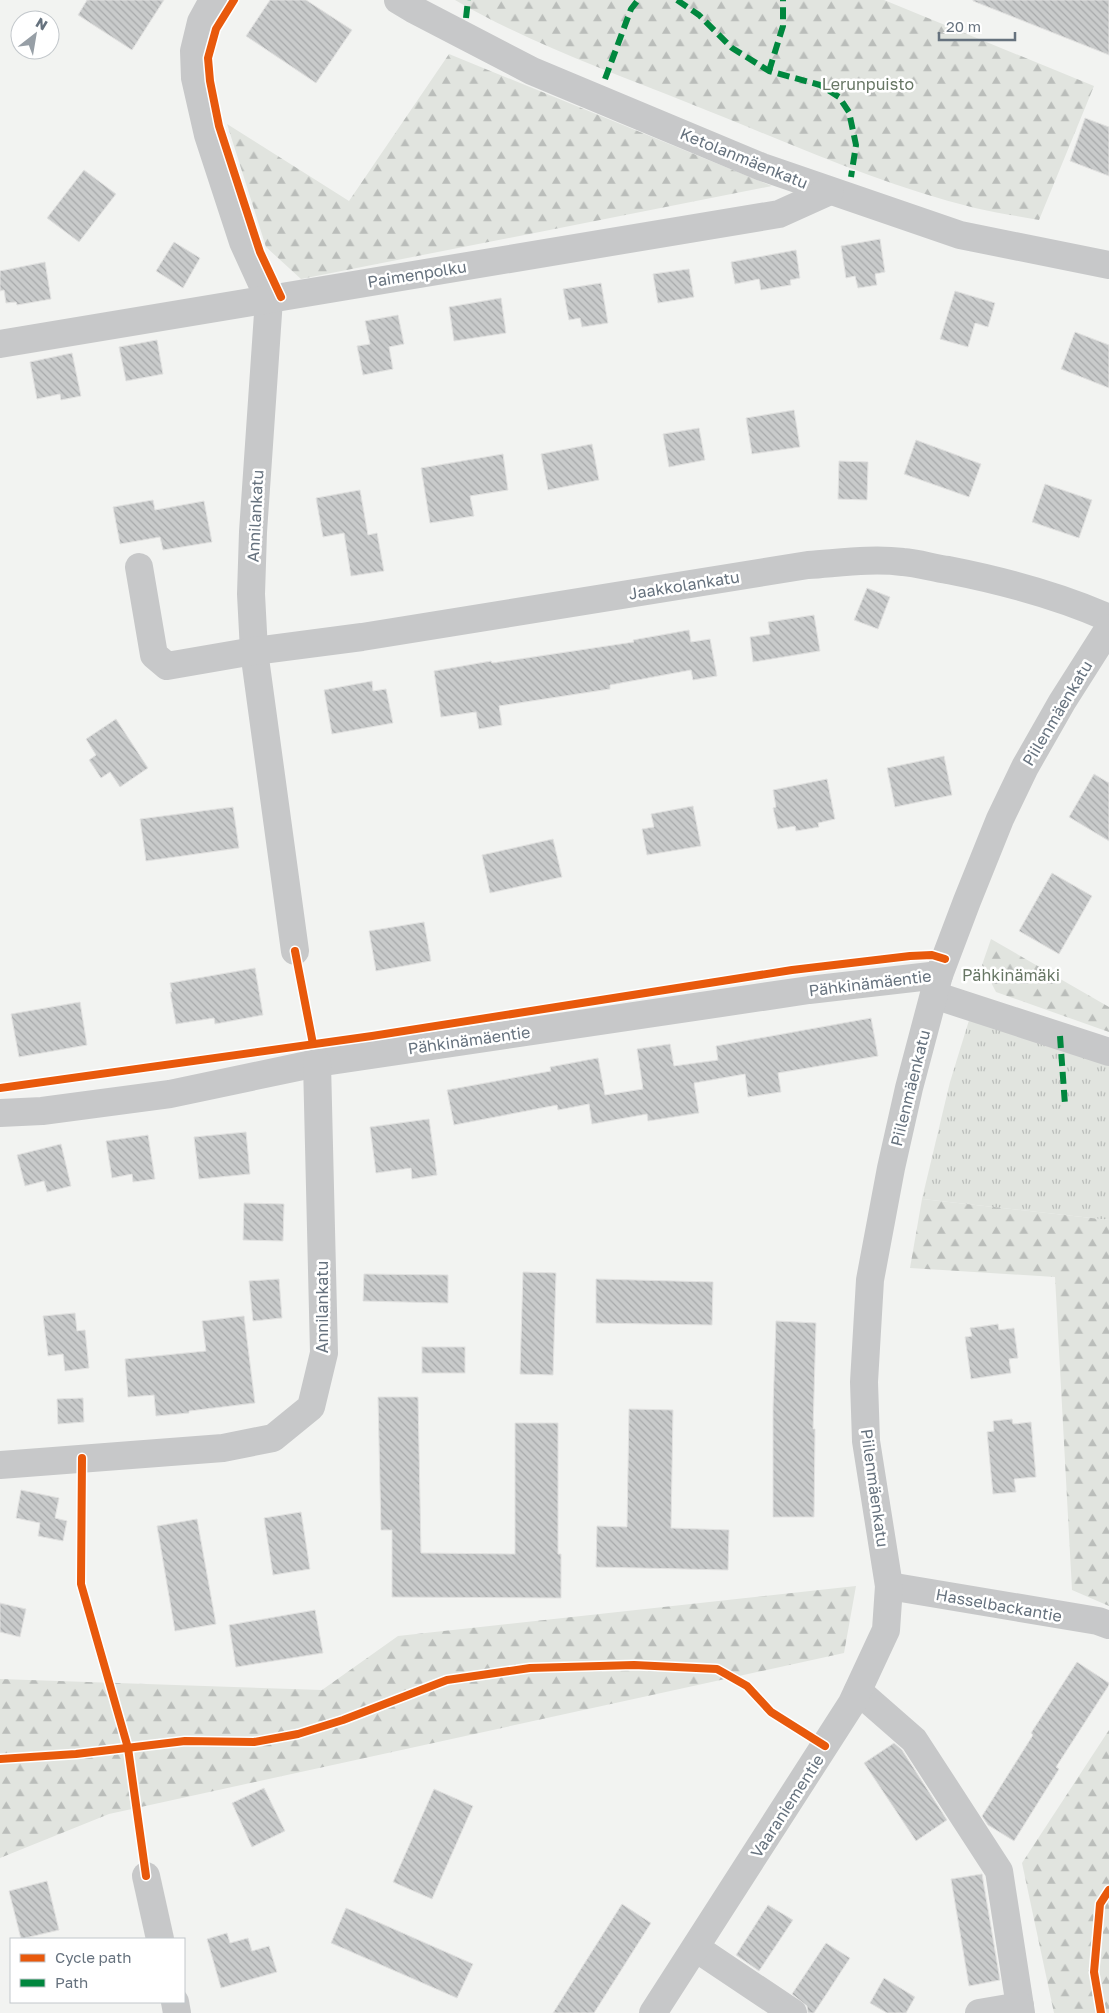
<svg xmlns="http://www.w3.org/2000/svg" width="1109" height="2013" viewBox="0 0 1109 2013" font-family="'Golos Text',sans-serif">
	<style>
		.grass { fill: url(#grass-tufts) }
		.forest { fill: url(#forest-firs) }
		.building { fill: url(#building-back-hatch); stroke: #e2e2e1 }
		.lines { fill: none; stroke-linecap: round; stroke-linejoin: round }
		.minor { stroke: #c7c8c9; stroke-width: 28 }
		.quiet { stroke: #00873e; stroke-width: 6; stroke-dasharray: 12 6; stroke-linecap: butt }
		.cycleway-casing { stroke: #fff; stroke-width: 11 }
		.cycleway { stroke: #e8590c; stroke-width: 8 }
		.labels { text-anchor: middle; stroke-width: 5; stroke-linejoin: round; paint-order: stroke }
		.park-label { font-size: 16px; fill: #677664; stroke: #fff }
		.street-label { font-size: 16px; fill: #66727e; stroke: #fff }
	</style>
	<defs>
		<pattern id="grass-tufts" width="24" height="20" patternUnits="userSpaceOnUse" patternTransform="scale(1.25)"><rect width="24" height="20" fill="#e1e4df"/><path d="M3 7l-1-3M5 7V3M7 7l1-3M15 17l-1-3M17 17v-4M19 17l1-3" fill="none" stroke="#babdba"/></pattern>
		<pattern id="forest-firs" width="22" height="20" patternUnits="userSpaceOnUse" patternTransform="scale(1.25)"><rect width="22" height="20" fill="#e1e4df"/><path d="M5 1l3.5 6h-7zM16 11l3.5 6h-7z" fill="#babdba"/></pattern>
		<pattern id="building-back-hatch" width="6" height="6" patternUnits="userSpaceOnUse" patternTransform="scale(1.25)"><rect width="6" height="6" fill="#c9cbcb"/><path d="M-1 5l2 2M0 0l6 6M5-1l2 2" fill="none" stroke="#a7a9aa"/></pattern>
	</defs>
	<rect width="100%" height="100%" fill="#f2f3f1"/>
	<polygon class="grass" points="970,1017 1109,1062 1109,1220 922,1199 950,1082"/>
	<g class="forest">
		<path d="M 455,0 L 884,0 L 1094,86 L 1039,220 C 1018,216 996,213 975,208 C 880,185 782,140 691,104 C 611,72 529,43 455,0 Z"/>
		<polygon points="449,54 772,186 301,279 266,247 227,124 349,201"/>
		<polygon points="991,939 1109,1007 1109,1032 996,992 982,965"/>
		<polygon points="922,1199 1109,1220 1109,1606 1072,1590 1055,1277 910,1268"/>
		<polygon points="856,1586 844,1653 109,1814 0,1858 0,1679 322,1690 398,1636"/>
		<polygon points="1109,1730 1109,2013 1054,2013 1022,1863"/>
	</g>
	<g class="building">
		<polygon points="87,0 164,0 132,50 78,15"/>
		<polygon points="270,0 306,0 352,30 316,83 246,36"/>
		<polygon points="973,0 1109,0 1109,55 973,1"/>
		<polygon points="1085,118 1109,127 1109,176 1070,161"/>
		<polygon points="84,170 116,194 79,242 47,218"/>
		<polygon points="880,239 885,272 875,274 877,285 858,288 855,276 846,278 841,246"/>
		<polygon points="174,242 200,258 183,288 156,271"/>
		<polygon points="796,250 800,278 790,280 791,285 761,290 759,279 735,284 731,262"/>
		<polygon points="45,262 51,299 17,305 16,302 6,303 4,290 0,291 0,271"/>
		<polygon points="689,269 694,297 658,303 653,274"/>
		<polygon points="601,283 608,323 582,327 580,318 569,320 563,289"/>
		<polygon points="955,291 995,303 988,327 975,323 968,347 940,339"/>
		<polygon points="501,298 506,333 454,341 449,307"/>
		<polygon points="398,315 404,344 389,347 393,369 363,375 357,346 370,344 365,321"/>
		<polygon points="1075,332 1109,345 1109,388 1061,369"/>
		<polygon points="157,340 163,374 126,381 119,347"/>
		<polygon points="72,353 81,396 61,400 60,394 37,399 30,362"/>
		<polygon points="794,410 800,447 752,454 746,418"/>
		<polygon points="699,428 705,460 669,467 663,434"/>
		<polygon points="916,440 981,464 969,497 904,474"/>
		<polygon points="592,444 599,480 548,490 541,454"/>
		<polygon points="503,454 508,490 470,496 474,516 430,523 421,468"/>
		<polygon points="839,461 868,462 867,500 838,499"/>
		<polygon points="1045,484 1092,500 1079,538 1032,522"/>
		<polygon points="360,490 368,535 377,533 384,571 351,576 344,533 323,537 316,498"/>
		<polygon points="153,500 155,510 204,501 212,542 163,550 160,537 120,544 113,507"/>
		<polygon points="867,588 890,597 878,629 854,620"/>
		<polygon points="814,615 820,651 753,662 750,637 770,634 768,622"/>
		<polygon points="689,630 691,642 710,639 717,676 693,680 691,670 610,685 610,689 499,706 502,725 479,729 476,712 441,717 434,671 491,661 492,663 634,642 633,640"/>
		<polygon points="372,681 373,691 386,689 393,723 332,734 324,690"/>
		<polygon points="116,719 148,768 120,787 110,772 101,778 89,760 96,755 86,739"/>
		<polygon points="944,756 952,795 895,807 887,768"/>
		<polygon points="1094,774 1109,783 1109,841 1069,817"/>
		<polygon points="827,779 835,819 818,823 819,827 796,831 795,826 778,829 773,808 776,807 773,790"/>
		<polygon points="693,806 701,846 647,855 642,829 654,827 651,814"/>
		<polygon points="233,807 239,848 146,861 140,819"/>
		<polygon points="553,839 562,877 490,893 482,855"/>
		<polygon points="1052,873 1092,896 1059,954 1019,931"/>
		<polygon points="424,922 431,961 376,971 369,931"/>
		<polygon points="255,968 263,1015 215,1024 214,1018 176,1024 170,992 172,992 170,983"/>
		<polygon points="80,1002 87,1045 19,1057 11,1014"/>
		<polygon points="871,1018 878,1056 778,1073 781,1092 748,1097 745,1074 694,1083 699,1113 648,1121 647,1114 592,1124 589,1104 558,1110 557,1105 454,1125 447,1090 551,1071 550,1067 598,1058 605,1095 643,1089 637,1049 670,1044 674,1066 718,1060 716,1046"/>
		<polygon points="429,1119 437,1175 412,1179 411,1168 376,1173 370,1127"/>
		<polygon points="246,1132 250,1174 199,1179 194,1137"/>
		<polygon points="148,1135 155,1179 133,1182 132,1174 112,1178 106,1141"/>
		<polygon points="61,1144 71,1186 47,1192 44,1181 25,1186 17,1155"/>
		<polygon points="244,1203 284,1204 283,1241 243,1240"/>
		<polygon points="523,1272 556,1273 553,1375 520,1374"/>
		<polygon points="364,1274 448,1275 448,1303 363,1301"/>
		<polygon points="279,1279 282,1318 253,1321 249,1281"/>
		<polygon points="596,1279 713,1282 712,1325 596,1323"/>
		<polygon points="75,1313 77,1331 85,1330 89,1368 65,1371 63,1354 48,1356 43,1316"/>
		<polygon points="244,1316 255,1403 189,1411 189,1413 156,1416 154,1395 128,1397 125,1359 206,1351 202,1321"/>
		<polygon points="776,1321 816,1323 813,1429 815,1429 814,1517 773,1517 773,1408"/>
		<polygon points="998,1324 999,1330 1014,1328 1018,1358 1009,1359 1011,1373 971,1379 965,1337 972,1336 970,1328"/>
		<rect x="422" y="1347" width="43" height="26"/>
		<polygon points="378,1397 418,1397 421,1553 515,1554 515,1423 558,1423 558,1554 561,1554 561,1598 392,1597 392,1530 381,1530"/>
		<polygon points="83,1398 84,1422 58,1424 57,1399"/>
		<polygon points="629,1409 673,1410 671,1528 729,1530 728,1570 596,1567 597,1526 627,1527"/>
		<polygon points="1012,1419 1013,1424 1031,1422 1036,1477 1014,1479 1016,1492 993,1494 987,1432 994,1431 993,1421"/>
		<polygon points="21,1490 59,1498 55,1518 67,1521 63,1541 38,1536 40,1523 16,1518"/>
		<polygon points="301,1512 310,1569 273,1575 264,1518"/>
		<polygon points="197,1519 216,1624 175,1631 157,1526"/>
		<polygon points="0,1603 26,1609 20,1637 0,1632"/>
		<polygon points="315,1610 323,1653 236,1667 229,1625"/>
		<polygon points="1077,1662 1109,1683 1109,1685 1056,1767 1059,1769 1014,1841 988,1825 982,1816 1033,1735 1031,1733"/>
		<polygon points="894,1743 902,1750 947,1820 916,1841 864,1763"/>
		<polygon points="264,1788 285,1831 252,1847 232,1803"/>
		<polygon points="434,1789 473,1806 432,1899 393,1882"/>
		<polygon points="982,1874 1000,1980 969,1986 951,1879"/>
		<polygon points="47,1881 59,1930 21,1939 9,1891"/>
		<polygon points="622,1904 651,1923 594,2013 553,2013"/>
		<polygon points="768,1905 793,1920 759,1971 736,1955"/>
		<polygon points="346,1908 473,1964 457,1998 331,1943"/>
		<polygon points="227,1933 230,1943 248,1938 252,1951 269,1946 277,1972 221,1988 207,1939"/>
		<polygon points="826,1943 850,1958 814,2013 808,2013 807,2006 792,1994"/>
		<polygon points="884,1978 915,1997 906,2013 887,2013 870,2003"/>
	</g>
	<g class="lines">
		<g class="minor">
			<polyline points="213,0 201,22 194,51 195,78 208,135 243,242 269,299 253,532 251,594 254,651 295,951"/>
			<polyline points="398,0 413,9 532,71 762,167 960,235 1109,265"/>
			<polyline points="0,344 779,214 830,191"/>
			<path d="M 139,567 L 154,655 L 167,666 L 254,651 L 362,637 L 808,565 C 839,563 872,558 903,562 C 918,563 933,568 948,570 C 1004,581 1057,595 1109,618"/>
			<polyline points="934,995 1109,1052"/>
			<polyline points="0,1113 42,1111 170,1094 317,1063 809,990 939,975"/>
			<polyline points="0,1465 223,1448 273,1438 311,1407 324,1353 317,1063"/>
			<polyline points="889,1586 1098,1621 1109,1625"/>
			<polyline points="858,1691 914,1740 999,1871 1021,2013"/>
			<polyline points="146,1876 160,1939"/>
			<polyline points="696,1948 793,2013"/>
			<polyline points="175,2002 177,2013"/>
			<polyline points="653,2013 852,1703 886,1630 889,1586 866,1441 864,1382 870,1280 891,1168 909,1088 939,975 967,901 1000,819 1025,767 1062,702 1109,628"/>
			<polyline points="979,2013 1020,2006"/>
		</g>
		<g class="quiet">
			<polyline points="677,0 699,15 732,48 769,71 820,85 839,97 849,112 856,145 851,177"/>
			<polyline points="466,18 468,0"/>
			<polyline points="769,71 783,26 783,0"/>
			<polyline points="605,79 631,9 638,0"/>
			<polyline points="1060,1036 1065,1105"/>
		</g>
		<defs>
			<g id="cycleway">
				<polyline points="234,0 216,29 208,58 210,81 219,126 260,252 281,297"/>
				<polyline points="295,951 313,1044"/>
				<polyline points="0,1088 372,1036 792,970 910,956 932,955 945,959"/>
				<polyline points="82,1458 81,1584 128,1748 146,1876"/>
				<polyline points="0,1759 76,1754 185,1741 254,1742 298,1734 343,1720 447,1680 530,1668 634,1665 717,1669 747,1686 771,1712 825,1746"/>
				<polyline points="1101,2013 1094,1972 1100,1904 1109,1890"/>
			</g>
		</defs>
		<use href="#cycleway" class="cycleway-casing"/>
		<use href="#cycleway" class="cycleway"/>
	</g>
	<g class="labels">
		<g class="park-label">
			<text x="868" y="90">Lerunpuisto</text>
			<text x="1011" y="981">Pähkinämäki</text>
		</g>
		<g class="street-label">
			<text transform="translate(744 158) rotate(22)" y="6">Ketolanmäenkatu</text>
			<text transform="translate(417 274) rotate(-9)" y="6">Paimenpolku</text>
			<text transform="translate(255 516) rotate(-87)" y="6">Annilankatu</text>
			<text transform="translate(684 585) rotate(-9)" y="6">Jaakkolankatu</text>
			<text transform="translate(1057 713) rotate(-59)" y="6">Piilenmäenkatu</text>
			<text transform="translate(870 983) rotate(-7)" y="6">Pähkinämäentie</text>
			<text transform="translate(469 1040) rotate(-8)" y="6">Pähkinämäentie</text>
			<text transform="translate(910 1088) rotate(-76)" y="6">Piilenmäenkatu</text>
			<text transform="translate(322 1307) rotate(-90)" y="6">Annilankatu</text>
			<text transform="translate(875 1488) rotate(82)" y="6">Piilenmäenkatu</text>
			<text transform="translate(999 1605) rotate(10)" y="6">Hasselbackantie</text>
			<text transform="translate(787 1806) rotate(-57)" y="6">Vaaraniementie</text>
		</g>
	</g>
	<rect x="10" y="1938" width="175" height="65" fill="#ffffff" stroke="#c2c7cb"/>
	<rect x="20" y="1954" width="25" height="8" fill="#e8590c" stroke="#c2c7cb"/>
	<text x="55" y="1963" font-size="15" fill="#66727e">Cycle path</text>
	<rect x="20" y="1979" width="25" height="8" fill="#00873e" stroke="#c2c7cb"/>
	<text x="55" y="1988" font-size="15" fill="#66727e">Path</text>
	<g transform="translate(35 35) rotate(31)"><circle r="24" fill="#ffffff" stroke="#c2c7cb"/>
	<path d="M0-4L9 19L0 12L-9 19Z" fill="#979fa6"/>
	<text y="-8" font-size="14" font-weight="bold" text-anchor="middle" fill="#66727e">N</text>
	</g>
	<path d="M939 32v8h76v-8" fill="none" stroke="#66727e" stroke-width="2.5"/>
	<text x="946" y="32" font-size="15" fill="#66727e" stroke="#ffffff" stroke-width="4" paint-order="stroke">20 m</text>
</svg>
